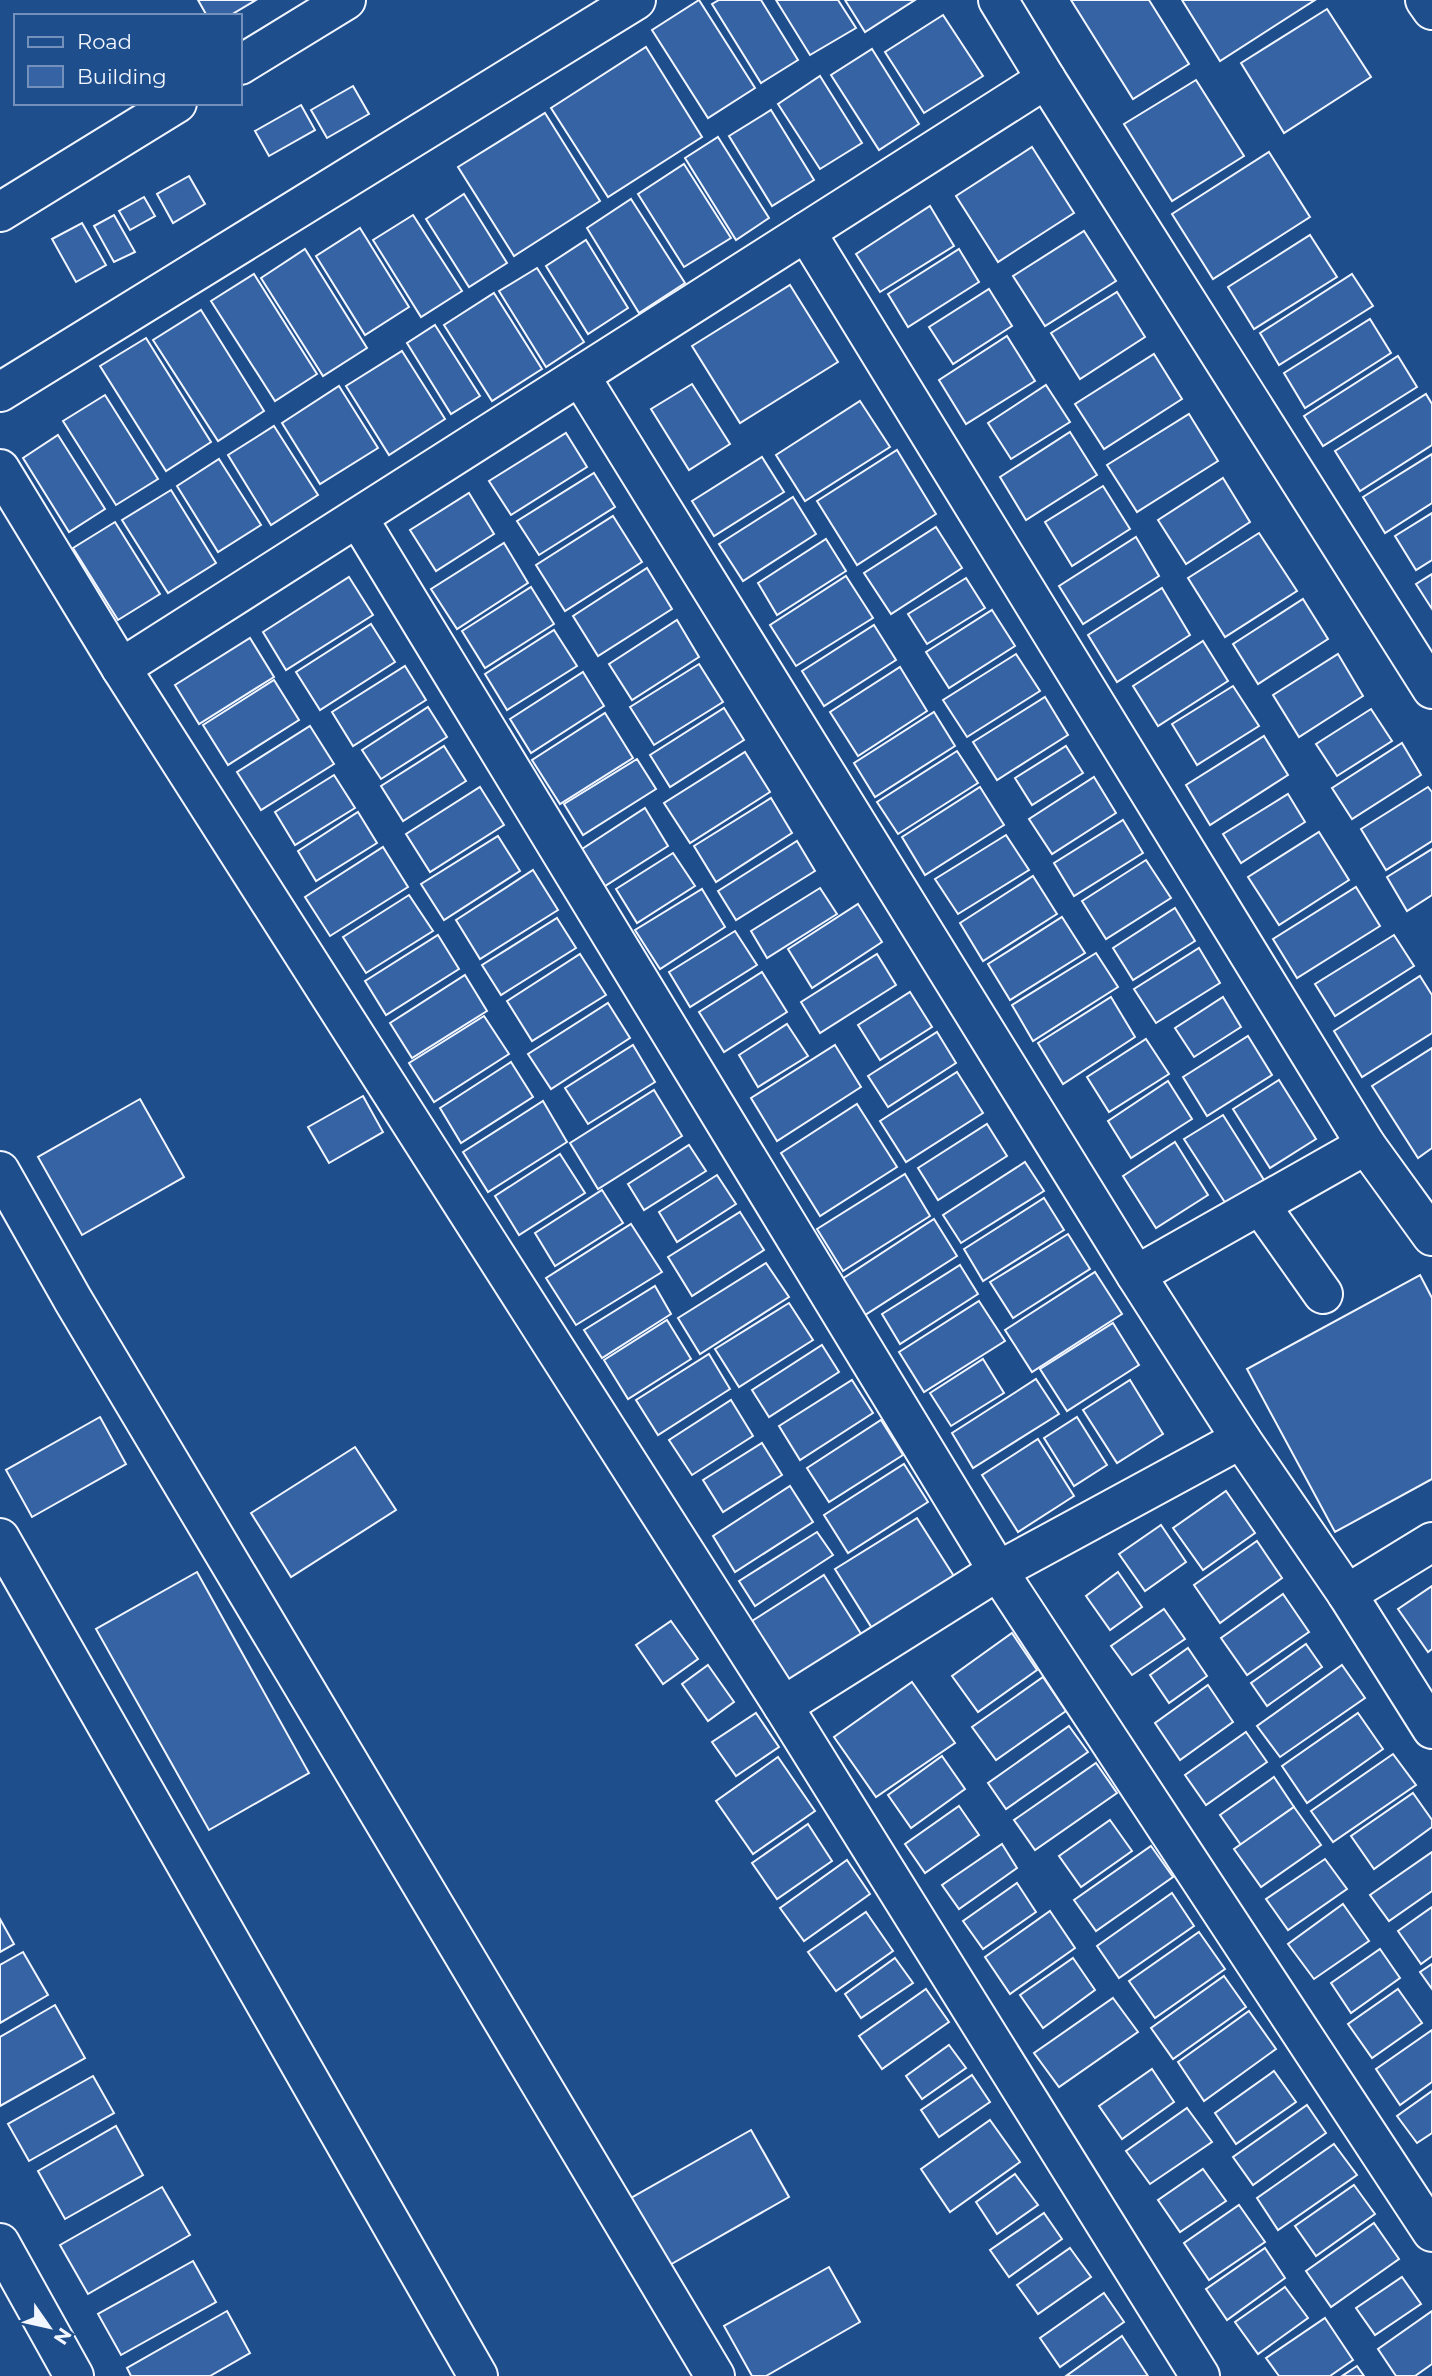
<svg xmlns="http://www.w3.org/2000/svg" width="1432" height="2376" viewBox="0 0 1432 2376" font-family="Montserrat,sans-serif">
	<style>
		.building { fill: #3563a3; stroke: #f2f6ff; stroke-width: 2 }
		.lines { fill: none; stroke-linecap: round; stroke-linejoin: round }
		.street-casing { stroke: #f2f6ff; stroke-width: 42 }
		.secondary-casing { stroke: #f2f6ff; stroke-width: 42 }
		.street { stroke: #1f4e8c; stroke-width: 38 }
		.secondary { stroke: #1f4e8c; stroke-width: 38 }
	</style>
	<rect width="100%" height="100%" fill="#1f4e8c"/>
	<g class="building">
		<polygon points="198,0 256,0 229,16 207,16"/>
		<polygon points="699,0 755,88 708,118 652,30"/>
		<polygon points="719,0 761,0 798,60 761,83 712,4"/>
		<polygon points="776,0 838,0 856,28 810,55"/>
		<polygon points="845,0 915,0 865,32"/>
		<polygon points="1071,0 1149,0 1189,64 1133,99"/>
		<polygon points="1182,0 1315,0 1220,61"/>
		<polygon points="1327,9 1371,77 1284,133 1241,63"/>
		<polygon points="943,15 983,76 924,113 885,52"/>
		<polygon points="646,47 702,137 608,197 551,108"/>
		<polygon points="872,49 919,124 879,150 831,75"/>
		<polygon points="820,76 862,143 820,169 778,104"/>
		<polygon points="1196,80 1244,156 1172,201 1124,124"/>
		<polygon points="353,86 369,114 327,138 311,110"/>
		<polygon points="301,105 315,130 269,156 255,131"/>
		<polygon points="771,110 814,180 772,206 729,136"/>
		<polygon points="545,113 600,201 514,256 458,167"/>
		<polygon points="718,137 769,218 736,240 685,158"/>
		<polygon points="1032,147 1074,213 998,262 956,196"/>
		<polygon points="1269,152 1310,217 1213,279 1172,214"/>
		<polygon points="684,164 731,238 684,267 638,194"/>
		<polygon points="189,176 205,204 173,223 157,194"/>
		<polygon points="464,194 507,263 469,287 426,219"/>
		<polygon points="144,197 155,216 130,230 119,211"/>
		<polygon points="631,199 685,283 639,313 587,228"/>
		<polygon points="930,206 954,246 880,292 856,254"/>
		<polygon points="114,215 135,252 114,262 94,226"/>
		<polygon points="413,215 462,291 421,317 373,240"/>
		<polygon points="82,223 106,265 76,282 52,239"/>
		<polygon points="360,228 409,307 365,335 316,256"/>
		<polygon points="1084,231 1116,281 1045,326 1013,276"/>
		<polygon points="1310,235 1337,277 1254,329 1228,287"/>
		<polygon points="586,240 628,308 588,334 546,266"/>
		<polygon points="305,249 367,348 323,376 261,278"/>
		<polygon points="959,249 979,282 908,327 888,294"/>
		<polygon points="537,268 584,342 546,367 499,291"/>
		<polygon points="254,274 317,374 275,401 211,301"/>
		<polygon points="1352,274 1373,306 1279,365 1260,333"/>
		<polygon points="790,285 838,362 740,423 692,346"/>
		<polygon points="989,289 1012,326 953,364 929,327"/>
		<polygon points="1117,292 1145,337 1080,379 1051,333"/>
		<polygon points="494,293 542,369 492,401 444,325"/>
		<polygon points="201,310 264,411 218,441 153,340"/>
		<polygon points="1370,319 1391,353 1305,408 1284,373"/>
		<polygon points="435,325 480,396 451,414 407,343"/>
		<polygon points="1007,336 1035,381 966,424 939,380"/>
		<polygon points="146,338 211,442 166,471 100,366"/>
		<polygon points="402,351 445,419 389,455 346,386"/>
		<polygon points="1154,354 1182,399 1104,449 1075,404"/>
		<polygon points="1398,356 1417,387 1323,446 1304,416"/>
		<polygon points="692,384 730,444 689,470 651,409"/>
		<polygon points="1046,385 1070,422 1011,459 988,423"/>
		<polygon points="339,386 378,448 320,484 282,423"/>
		<polygon points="1426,394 1432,404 1432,445 1360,491 1335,451"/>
		<polygon points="105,395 158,479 116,505 63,421"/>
		<polygon points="860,401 890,447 805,501 776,455"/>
		<polygon points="1189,414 1218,461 1137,512 1107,465"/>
		<polygon points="274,426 318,495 271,525 228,455"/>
		<polygon points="1070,432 1097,475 1026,520 1000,477"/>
		<polygon points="566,433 587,467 511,515 489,481"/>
		<polygon points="58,435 105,509 69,532 23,458"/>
		<polygon points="897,450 936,514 857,565 817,501"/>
		<polygon points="1432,454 1432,503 1385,533 1363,497"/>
		<polygon points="762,457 784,492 714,536 692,501"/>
		<polygon points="219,459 261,525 218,552 177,486"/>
		<polygon points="594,473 615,507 539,555 517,521"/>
		<polygon points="1223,478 1250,522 1186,564 1158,520"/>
		<polygon points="1103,486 1130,529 1072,566 1045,522"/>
		<polygon points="171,490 216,563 168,593 122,520"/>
		<polygon points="469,493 494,534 436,571 410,530"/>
		<polygon points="793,497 816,534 743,581 719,544"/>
		<polygon points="1432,513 1432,560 1416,570 1395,536"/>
		<polygon points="613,516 642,562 565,611 536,565"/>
		<polygon points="115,522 160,594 118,620 73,548"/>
		<polygon points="936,527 962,568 891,614 864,573"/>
		<polygon points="1259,533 1297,591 1225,637 1188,578"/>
		<polygon points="1136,537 1159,576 1083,624 1059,586"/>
		<polygon points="826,539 846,571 777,615 758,583"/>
		<polygon points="504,543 528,583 457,629 431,589"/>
		<polygon points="647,568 672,609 598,656 573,616"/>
		<polygon points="1432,574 1432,609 1416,584"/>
		<polygon points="846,576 873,618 796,666 770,625"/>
		<polygon points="349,577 373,615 286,670 263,632"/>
		<polygon points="966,578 985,608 927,644 908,614"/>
		<polygon points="531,587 554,624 485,668 462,631"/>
		<polygon points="1162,588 1190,635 1117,682 1088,635"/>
		<polygon points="1303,599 1328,639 1258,684 1233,644"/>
		<polygon points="992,610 1015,646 949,688 926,652"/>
		<polygon points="677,620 699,657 632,700 609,664"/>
		<polygon points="371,624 395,662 320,710 296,672"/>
		<polygon points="874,625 896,660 824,706 802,671"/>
		<polygon points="554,630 577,666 507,710 485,674"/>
		<polygon points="250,638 274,677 199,724 175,685"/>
		<polygon points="1203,641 1228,681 1158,726 1133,686"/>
		<polygon points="1016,654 1040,691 967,737 943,700"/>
		<polygon points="1338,654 1363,696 1299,737 1273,695"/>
		<polygon points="699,664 723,702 654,745 630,707"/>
		<polygon points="405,666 426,700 353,746 332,712"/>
		<polygon points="900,667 927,711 858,756 830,712"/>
		<polygon points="583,672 604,706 531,753 510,719"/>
		<polygon points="274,680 299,720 228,765 203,725"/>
		<polygon points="1233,686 1259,726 1197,765 1172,724"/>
		<polygon points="1045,697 1068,735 997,780 973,742"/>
		<polygon points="428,707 447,737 381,779 362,750"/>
		<polygon points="724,708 744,740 670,787 650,755"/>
		<polygon points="1371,709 1392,741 1337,776 1316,744"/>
		<polygon points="934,712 955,746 875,797 854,763"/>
		<polygon points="605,713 633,758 560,804 532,760"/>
		<polygon points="310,726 334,764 261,810 237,772"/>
		<polygon points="1264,736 1288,775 1210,825 1186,785"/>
		<polygon points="1402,743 1421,775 1352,819 1332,788"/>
		<polygon points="444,746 466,781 403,821 381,786"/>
		<polygon points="1066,746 1083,773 1032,805 1015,778"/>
		<polygon points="957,751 978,783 898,834 877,802"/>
		<polygon points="745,752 770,792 690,843 664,803"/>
		<polygon points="637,759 656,789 583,835 564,804"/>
		<polygon points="334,775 355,808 295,845 275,812"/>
		<polygon points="1094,777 1116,813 1052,854 1029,819"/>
		<polygon points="480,787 504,825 430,872 406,834"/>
		<polygon points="980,787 1004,825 925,875 902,837"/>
		<polygon points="1428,787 1432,792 1432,841 1386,870 1361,829"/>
		<polygon points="1288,794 1305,822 1241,863 1223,834"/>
		<polygon points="771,798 792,833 716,882 694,846"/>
		<polygon points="645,808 668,846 605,886 582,849"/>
		<polygon points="358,812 377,843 316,881 298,851"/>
		<polygon points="1123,820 1143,853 1074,896 1054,863"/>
		<polygon points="1319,832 1349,880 1279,925 1248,877"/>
		<polygon points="1006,835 1029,870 958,914 935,879"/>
		<polygon points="498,836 520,871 444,920 421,884"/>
		<polygon points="797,841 815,871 736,920 718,891"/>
		<polygon points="383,847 408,887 330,936 305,897"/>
		<polygon points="1432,849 1432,895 1407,911 1387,877"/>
		<polygon points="673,853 695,886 637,923 616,889"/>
		<polygon points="1146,860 1171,898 1106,939 1082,901"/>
		<polygon points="533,870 558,910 480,959 456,920"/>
		<polygon points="1033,876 1057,914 983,961 960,923"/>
		<polygon points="1356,887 1380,926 1297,978 1273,939"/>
		<polygon points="820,888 837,914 767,958 751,931"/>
		<polygon points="702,889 725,927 660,969 635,930"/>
		<polygon points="409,895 433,931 366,973 343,937"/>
		<polygon points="858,904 882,942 812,988 788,949"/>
		<polygon points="1175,908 1195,941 1133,980 1113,948"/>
		<polygon points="1062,917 1085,953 1010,1000 988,964"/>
		<polygon points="557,918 576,948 501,995 482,965"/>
		<polygon points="735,931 757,965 690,1007 669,972"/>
		<polygon points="438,935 459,969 386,1015 365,981"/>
		<polygon points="1394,935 1414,966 1335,1016 1315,984"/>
		<polygon points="1199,948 1220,983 1156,1023 1134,989"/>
		<polygon points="1096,953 1118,987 1033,1041 1012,1005"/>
		<polygon points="580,954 606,995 532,1041 507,1001"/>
		<polygon points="877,954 896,985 820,1033 801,1002"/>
		<polygon points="762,972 787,1012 724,1052 699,1012"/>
		<polygon points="465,975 487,1011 412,1058 390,1023"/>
		<polygon points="1420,976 1432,995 1432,1033 1362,1077 1334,1031"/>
		<polygon points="910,992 932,1027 880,1060 858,1025"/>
		<polygon points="1111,997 1135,1037 1063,1084 1038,1043"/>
		<polygon points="1223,997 1241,1027 1194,1057 1175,1028"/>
		<polygon points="608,1003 630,1038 551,1089 528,1054"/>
		<polygon points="484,1016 509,1054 434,1102 409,1063"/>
		<polygon points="787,1024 808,1056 758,1087 739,1055"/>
		<polygon points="937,1032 956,1063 888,1107 868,1076"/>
		<polygon points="1248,1036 1272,1075 1207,1116 1183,1077"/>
		<polygon points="1146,1039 1169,1074 1109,1112 1087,1077"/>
		<polygon points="633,1045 655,1082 588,1124 565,1088"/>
		<polygon points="835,1045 861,1087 777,1141 751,1098"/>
		<polygon points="1432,1048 1432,1148 1418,1158 1372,1086"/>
		<polygon points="511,1062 533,1097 461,1143 440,1108"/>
		<polygon points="957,1072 983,1113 906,1162 880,1121"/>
		<polygon points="1279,1080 1316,1139 1270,1168 1233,1109"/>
		<polygon points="1168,1081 1192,1119 1131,1158 1108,1121"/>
		<polygon points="654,1090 682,1136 598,1189 570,1143"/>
		<polygon points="363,1096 383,1132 329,1163 308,1127"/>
		<polygon points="140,1099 184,1177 82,1235 38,1157"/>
		<polygon points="543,1101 567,1142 488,1192 463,1152"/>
		<polygon points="857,1104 897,1167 820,1216 781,1153"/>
		<polygon points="1223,1115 1264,1180 1226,1204 1184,1139"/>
		<polygon points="987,1124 1007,1156 938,1200 918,1168"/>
		<polygon points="1175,1142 1208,1195 1156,1228 1123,1176"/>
		<polygon points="689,1145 706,1171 644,1210 628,1184"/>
		<polygon points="560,1154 585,1193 519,1235 495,1196"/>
		<polygon points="1025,1162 1044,1191 961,1243 943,1215"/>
		<polygon points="905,1174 930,1216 843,1271 817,1229"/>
		<polygon points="717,1175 736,1204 677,1242 659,1212"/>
		<polygon points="602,1190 623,1223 555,1266 535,1233"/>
		<polygon points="1044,1198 1064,1230 983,1281 964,1249"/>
		<polygon points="740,1212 764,1250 692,1296 668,1257"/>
		<polygon points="934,1219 957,1256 865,1315 842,1279"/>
		<polygon points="631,1224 662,1272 576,1325 546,1278"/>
		<polygon points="1068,1234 1090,1269 1013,1318 990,1282"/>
		<polygon points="766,1263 789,1297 700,1354 678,1318"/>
		<polygon points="960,1265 978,1294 900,1344 882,1314"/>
		<polygon points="1095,1272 1122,1314 1032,1372 1005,1330"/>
		<polygon points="1420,1275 1432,1298 1432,1479 1335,1532 1247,1369"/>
		<polygon points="655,1286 671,1314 602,1358 584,1330"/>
		<polygon points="979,1301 1005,1341 924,1392 899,1352"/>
		<polygon points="789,1303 813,1340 739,1387 715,1349"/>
		<polygon points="667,1320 691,1359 628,1399 604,1360"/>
		<polygon points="1113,1323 1139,1365 1067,1411 1040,1369"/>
		<polygon points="822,1345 839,1372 769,1417 752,1390"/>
		<polygon points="709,1354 730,1389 658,1435 636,1400"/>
		<polygon points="983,1359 1004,1393 951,1426 930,1393"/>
		<polygon points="1036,1379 1059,1414 973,1468 952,1433"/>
		<polygon points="852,1380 873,1413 800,1460 779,1426"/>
		<polygon points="1130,1380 1163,1434 1117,1463 1083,1410"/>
		<polygon points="731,1400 753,1436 692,1475 669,1440"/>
		<polygon points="100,1417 126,1464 32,1517 6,1470"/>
		<polygon points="1077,1417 1107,1465 1074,1486 1044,1438"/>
		<polygon points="881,1420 903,1455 829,1502 807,1468"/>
		<polygon points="1038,1439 1074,1496 1018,1532 982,1475"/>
		<polygon points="762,1443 782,1475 723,1512 703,1480"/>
		<polygon points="355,1447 396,1510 291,1577 251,1513"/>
		<polygon points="904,1464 928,1502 848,1553 824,1515"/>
		<polygon points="790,1486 813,1522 735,1572 713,1536"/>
		<polygon points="1226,1491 1255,1533 1203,1570 1173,1528"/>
		<polygon points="917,1518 957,1581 875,1633 835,1569"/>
		<polygon points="1161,1525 1186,1562 1145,1591 1119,1554"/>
		<polygon points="817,1532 833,1555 755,1606 739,1581"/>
		<polygon points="1257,1541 1282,1578 1220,1623 1194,1585"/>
		<polygon points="197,1572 309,1773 209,1830 96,1629"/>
		<polygon points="1118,1572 1142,1607 1110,1630 1086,1596"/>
		<polygon points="824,1575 863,1637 791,1683 752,1621"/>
		<polygon points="1432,1586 1432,1649 1428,1652 1398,1609"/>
		<polygon points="1283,1594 1309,1632 1247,1675 1221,1638"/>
		<polygon points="1164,1609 1185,1639 1132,1675 1111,1646"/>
		<polygon points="671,1621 698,1659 663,1684 636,1645"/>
		<polygon points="1012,1633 1037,1670 978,1712 952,1676"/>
		<polygon points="1306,1644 1322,1667 1267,1706 1251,1683"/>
		<polygon points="1188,1648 1207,1676 1169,1703 1150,1675"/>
		<polygon points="708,1665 734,1702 708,1721 682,1684"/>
		<polygon points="1342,1665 1365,1698 1280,1757 1257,1726"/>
		<polygon points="1043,1677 1066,1711 996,1760 972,1727"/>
		<polygon points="912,1682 955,1743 876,1797 834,1737"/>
		<polygon points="1208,1685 1233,1722 1180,1760 1155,1723"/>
		<polygon points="756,1713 779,1747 736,1776 712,1742"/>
		<polygon points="1358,1713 1383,1749 1307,1803 1282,1766"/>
		<polygon points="1069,1726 1088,1752 1006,1809 988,1783"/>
		<polygon points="1246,1732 1267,1762 1206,1805 1185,1775"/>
		<polygon points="1393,1754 1416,1785 1333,1842 1311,1811"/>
		<polygon points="942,1756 965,1789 911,1828 888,1795"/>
		<polygon points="778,1757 815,1811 753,1854 716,1801"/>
		<polygon points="1096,1763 1117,1793 1035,1850 1014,1820"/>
		<polygon points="1274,1777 1294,1807 1241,1845 1220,1815"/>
		<polygon points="1413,1793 1432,1820 1432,1827 1374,1869 1351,1836"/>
		<polygon points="959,1806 979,1835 925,1873 905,1844"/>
		<polygon points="1294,1807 1321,1845 1261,1887 1234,1849"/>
		<polygon points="1110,1820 1132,1851 1081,1887 1059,1856"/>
		<polygon points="808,1824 832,1861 777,1899 752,1863"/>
		<polygon points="1002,1844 1017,1868 959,1909 942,1885"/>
		<polygon points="1151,1846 1173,1877 1096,1931 1074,1900"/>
		<polygon points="1432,1852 1432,1891 1389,1921 1370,1895"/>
		<polygon points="1325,1859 1347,1889 1288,1930 1266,1899"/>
		<polygon points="847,1860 870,1894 804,1941 780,1908"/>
		<polygon points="1017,1883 1036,1912 983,1949 963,1921"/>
		<polygon points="1172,1893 1194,1926 1119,1978 1097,1946"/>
		<polygon points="1343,1904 1369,1941 1314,1979 1288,1944"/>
		<polygon points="1432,1907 1432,1956 1421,1964 1398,1931"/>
		<polygon points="1050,1911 1075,1948 1010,1994 985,1957"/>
		<polygon points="866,1912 893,1951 836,1991 808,1952"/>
		<polygon points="0,1919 14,1944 0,1952"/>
		<polygon points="1199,1932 1225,1969 1155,2018 1129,1981"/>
		<polygon points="1380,1949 1400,1978 1351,2013 1331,1983"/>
		<polygon points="23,1952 48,1995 0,2023 0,1965"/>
		<polygon points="895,1958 913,1983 861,2018 845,1994"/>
		<polygon points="1073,1958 1095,1990 1043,2028 1020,1995"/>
		<polygon points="1432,1964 1432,1989 1420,1972"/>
		<polygon points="1224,1976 1246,2007 1173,2059 1151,2028"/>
		<polygon points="926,1989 949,2022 882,2069 859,2036"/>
		<polygon points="1398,1989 1422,2023 1372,2058 1348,2024"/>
		<polygon points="1113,1998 1138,2032 1059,2087 1034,2053"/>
		<polygon points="55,2005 85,2058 0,2106 0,2037"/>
		<polygon points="1249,2011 1276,2049 1204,2101 1178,2062"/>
		<polygon points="1432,2030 1432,2082 1400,2105 1376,2069"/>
		<polygon points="949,2045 966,2068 922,2099 906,2076"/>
		<polygon points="1152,2069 1174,2102 1122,2139 1099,2106"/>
		<polygon points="1274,2071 1296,2102 1236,2144 1215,2113"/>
		<polygon points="972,2075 990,2102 939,2137 921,2110"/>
		<polygon points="93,2076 114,2113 29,2161 8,2124"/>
		<polygon points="1432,2091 1432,2133 1417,2143 1397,2116"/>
		<polygon points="1307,2105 1326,2133 1253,2185 1233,2157"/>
		<polygon points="1187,2108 1212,2142 1150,2184 1126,2151"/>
		<polygon points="990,2120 1020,2162 950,2212 921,2169"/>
		<polygon points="116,2126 143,2175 65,2219 38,2171"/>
		<polygon points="751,2130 789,2197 668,2266 631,2198"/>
		<polygon points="1334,2144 1357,2175 1278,2230 1257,2198"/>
		<polygon points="1203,2169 1226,2201 1180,2232 1158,2200"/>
		<polygon points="1015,2174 1038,2205 997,2234 976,2202"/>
		<polygon points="1354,2185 1375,2214 1316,2256 1295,2226"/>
		<polygon points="162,2187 190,2235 88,2294 60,2245"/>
		<polygon points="1239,2205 1265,2242 1209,2280 1184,2243"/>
		<polygon points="1044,2213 1062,2239 1009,2277 990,2250"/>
		<polygon points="1374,2223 1399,2259 1331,2307 1306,2271"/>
		<polygon points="1070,2248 1091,2277 1038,2314 1017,2285"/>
		<polygon points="1265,2248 1285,2278 1227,2320 1206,2289"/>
		<polygon points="193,2261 216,2302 121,2355 98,2314"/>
		<polygon points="829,2267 860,2322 766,2376 752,2376 724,2326"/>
		<polygon points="1402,2277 1421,2304 1375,2335 1356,2308"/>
		<polygon points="1285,2287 1308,2318 1258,2354 1235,2322"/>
		<polygon points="1104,2293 1124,2322 1060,2367 1040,2338"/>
		<polygon points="227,2311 250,2353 210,2376 131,2376 127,2368"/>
		<polygon points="1432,2311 1432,2364 1415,2376 1396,2376 1378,2349"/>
		<polygon points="1325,2318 1353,2360 1330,2376 1279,2376 1266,2358"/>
		<polygon points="1122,2336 1148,2376 1066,2376"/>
		<polygon points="1357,2366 1364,2376 1342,2376"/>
	</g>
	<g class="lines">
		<defs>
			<g id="street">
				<polyline points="998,0 1046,79 1432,689"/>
				<polyline points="1425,0 1432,10"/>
				<polyline points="806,232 1366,1145 1432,1236"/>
				<polyline points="580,376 1136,1275 1241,1439 1347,1594 1432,1729"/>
				<polyline points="0,392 636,0"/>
				<polyline points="0,469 121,668 783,1706 1200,2376"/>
				<polyline points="358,518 998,1571 1432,2232"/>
				<polyline points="121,668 1046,79"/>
				<polyline points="0,1171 73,1300 715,2376"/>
				<polyline points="1260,1205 1323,1294"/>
				<polyline points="1136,1275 1366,1145"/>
				<polyline points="0,1538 478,2376"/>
				<polyline points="1347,1594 1432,1542"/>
				<polyline points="783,1706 998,1571 1241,1439"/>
				<polyline points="0,2243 74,2376"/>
			</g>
			<g id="secondary">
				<polyline points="240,65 346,0"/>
				<polyline points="0,212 177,103"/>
			</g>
		</defs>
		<use href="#street" class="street-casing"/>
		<use href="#secondary" class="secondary-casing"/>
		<use href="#street" class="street"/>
		<use href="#secondary" class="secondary"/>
	</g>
	<rect x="14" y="14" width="228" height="91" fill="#1f4e8c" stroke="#7391ba" stroke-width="2"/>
	<rect x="28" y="37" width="35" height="10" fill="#1f4e8c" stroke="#7391ba" stroke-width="2"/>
	<text x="77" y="49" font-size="21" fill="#f2f6ff">Road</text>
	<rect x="28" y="66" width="35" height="21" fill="#3563a3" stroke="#7391ba" stroke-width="2"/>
	<text x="77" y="84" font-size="21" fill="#f2f6ff">Building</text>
	<g transform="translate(49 2327) rotate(124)" stroke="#1f4e8c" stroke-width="5" paint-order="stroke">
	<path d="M0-5L12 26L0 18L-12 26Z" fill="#f2f6ff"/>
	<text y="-10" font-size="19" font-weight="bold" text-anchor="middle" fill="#f2f6ff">N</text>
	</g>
</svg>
